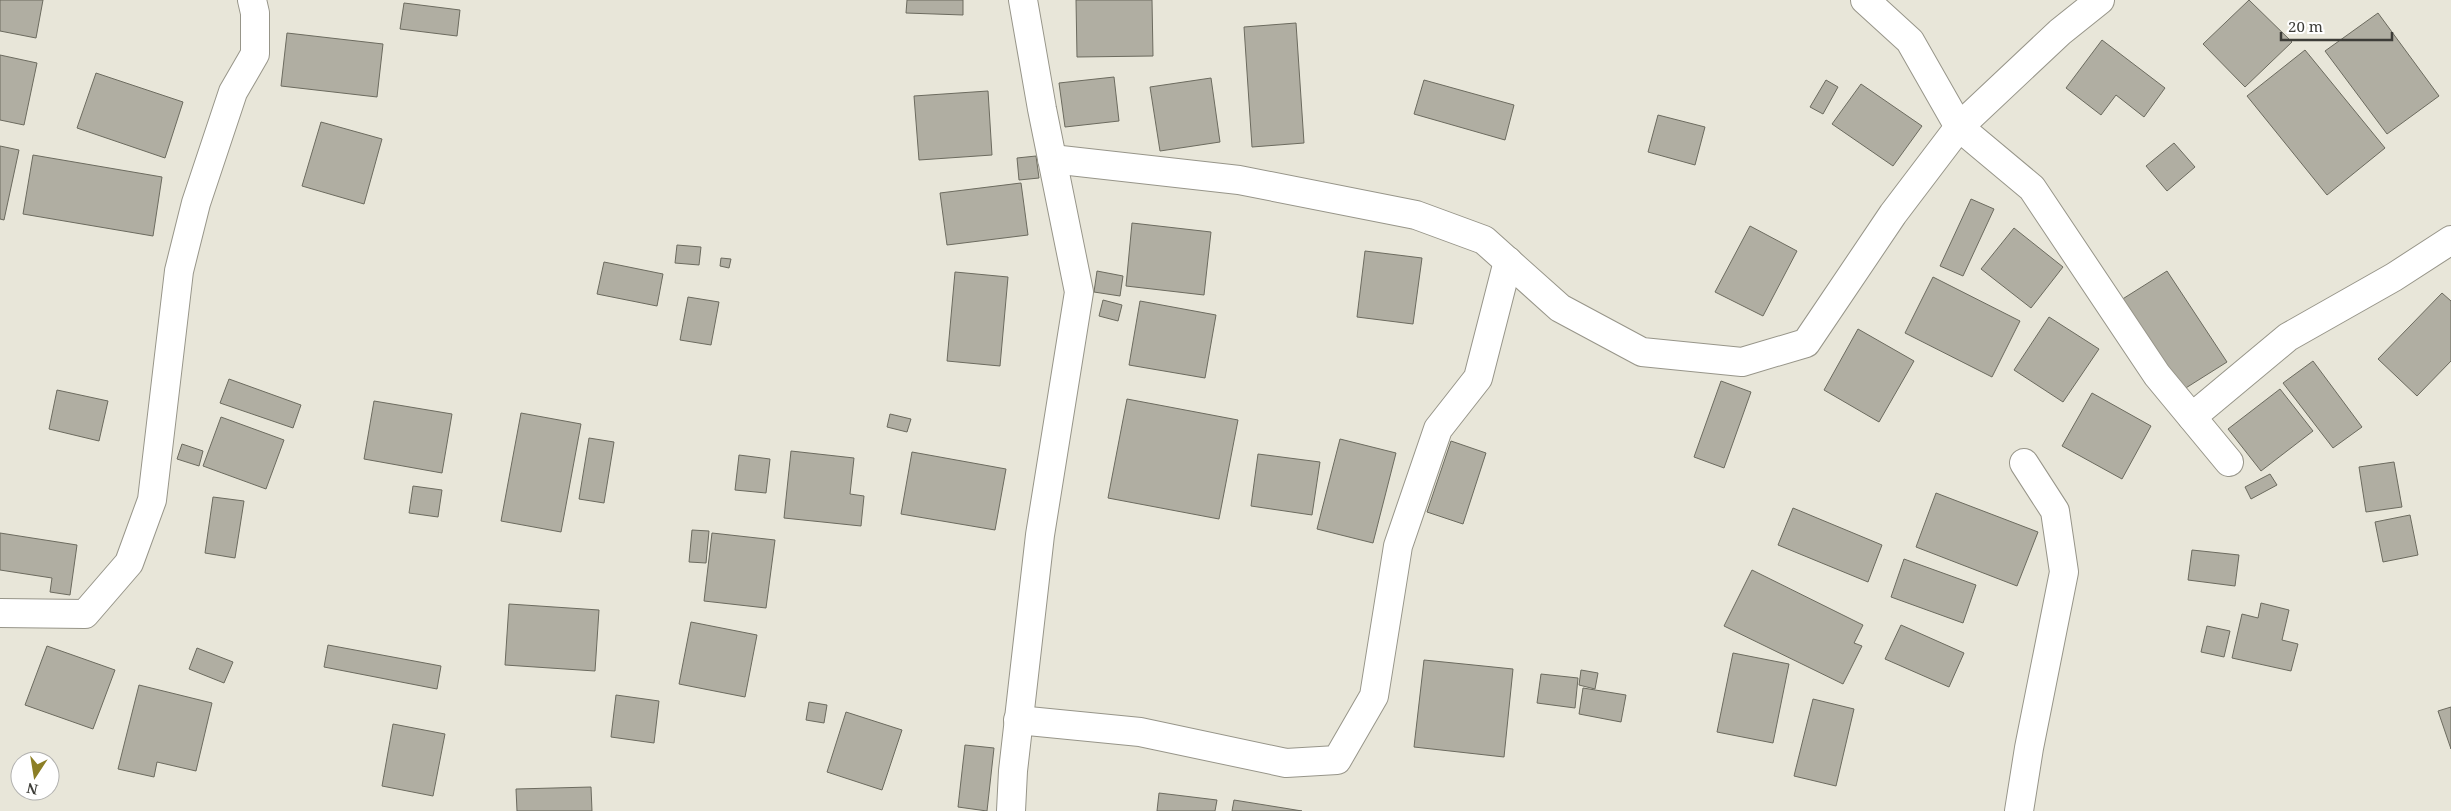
<svg xmlns="http://www.w3.org/2000/svg" width="2451" height="811" viewBox="0 0 2451 811" font-family="'Noto Serif',serif">
	<style>
		.building { fill: #b0aea2; stroke: #6c6b5f }
		.lines { fill: none; stroke-linecap: round; stroke-linejoin: round }
		.minor-casing { stroke: #979589; stroke-width: 30 }
		.minor { stroke: #fff; stroke-width: 28 }
	</style>
	<rect width="100%" height="100%" fill="#e8e6d9"/>
	<g class="building">
		<polygon points="0,0 43,0 36,38 0,31"/>
		<polygon points="907,0 963,0 963,15 906,13"/>
		<polygon points="1076,0 1152,0 1153,56 1077,57"/>
		<polygon points="2249,0 2292,42 2245,87 2203,44"/>
		<polygon points="404,3 460,10 457,36 400,29"/>
		<polygon points="2378,13 2439,96 2387,134 2325,51"/>
		<polygon points="1296,23 1304,143 1252,147 1244,27"/>
		<polygon points="287,33 383,44 377,97 281,86"/>
		<polygon points="2102,40 2165,88 2144,117 2116,95 2101,115 2066,88"/>
		<polygon points="2305,50 2385,148 2327,195 2247,96"/>
		<polygon points="0,55 37,63 24,125 0,120"/>
		<polygon points="96,73 183,102 165,158 77,128"/>
		<polygon points="1114,77 1119,121 1065,127 1059,83"/>
		<polygon points="1211,78 1220,142 1160,151 1150,87"/>
		<polygon points="1424,80 1514,105 1505,140 1414,114"/>
		<polygon points="1826,80 1838,87 1823,114 1810,107"/>
		<polygon points="1861,84 1922,126 1893,166 1832,124"/>
		<polygon points="988,91 992,155 919,160 914,96"/>
		<polygon points="1658,115 1705,127 1695,165 1648,152"/>
		<polygon points="321,122 382,139 364,204 302,186"/>
		<polygon points="2174,143 2195,167 2167,191 2146,166"/>
		<polygon points="0,146 19,150 4,220 0,219"/>
		<polygon points="33,155 162,177 153,236 23,214"/>
		<polygon points="1036,156 1039,178 1019,180 1017,158"/>
		<polygon points="1021,183 1028,235 947,245 940,193"/>
		<polygon points="1971,199 1994,209 1963,276 1940,266"/>
		<polygon points="1132,223 1211,232 1204,295 1126,286"/>
		<polygon points="1750,226 1797,251 1763,316 1715,292"/>
		<polygon points="2014,228 2063,267 2031,308 1981,269"/>
		<polygon points="677,245 701,247 699,265 675,263"/>
		<polygon points="1365,251 1422,258 1413,324 1357,317"/>
		<polygon points="721,258 731,259 729,268 720,266"/>
		<polygon points="604,262 663,274 657,306 597,294"/>
		<polygon points="1097,271 1123,276 1120,296 1094,292"/>
		<polygon points="2167,271 2227,362 2181,391 2121,300"/>
		<polygon points="955,272 1008,277 1000,366 947,361"/>
		<polygon points="1933,277 2020,321 1992,377 1905,333"/>
		<polygon points="2442,293 2451,301 2451,361 2417,396 2378,359"/>
		<polygon points="688,297 719,302 711,345 680,340"/>
		<polygon points="1103,300 1122,305 1118,321 1099,316"/>
		<polygon points="1140,301 1216,315 1205,378 1129,365"/>
		<polygon points="2049,317 2099,349 2063,402 2014,370"/>
		<polygon points="1858,329 1914,361 1879,422 1824,390"/>
		<polygon points="2313,361 2362,427 2333,448 2283,383"/>
		<polygon points="229,379 301,405 293,428 220,403"/>
		<polygon points="1721,381 1751,392 1724,468 1694,457"/>
		<polygon points="2280,389 2313,431 2261,471 2228,429"/>
		<polygon points="57,390 108,401 99,441 49,429"/>
		<polygon points="2092,393 2151,426 2122,479 2062,446"/>
		<polygon points="1127,399 1238,420 1219,519 1108,498"/>
		<polygon points="374,401 452,414 442,473 364,459"/>
		<polygon points="521,413 581,424 561,532 501,521"/>
		<polygon points="890,414 911,419 907,432 887,427"/>
		<polygon points="221,417 284,440 266,489 203,466"/>
		<polygon points="589,438 614,442 604,503 579,499"/>
		<polygon points="1340,439 1396,453 1373,543 1317,529"/>
		<polygon points="1451,441 1486,453 1463,524 1427,512"/>
		<polygon points="182,444 203,451 199,466 177,459"/>
		<polygon points="791,451 854,458 850,494 864,496 861,526 784,518"/>
		<polygon points="912,452 1006,469 995,530 901,514"/>
		<polygon points="1258,454 1320,462 1312,515 1251,506"/>
		<polygon points="739,455 770,459 766,493 735,490"/>
		<polygon points="2394,462 2402,507 2366,512 2359,467"/>
		<polygon points="2270,474 2277,485 2251,499 2245,487"/>
		<polygon points="413,486 442,490 438,517 409,513"/>
		<polygon points="1936,493 2038,532 2017,586 1916,547"/>
		<polygon points="213,497 244,501 235,558 205,553"/>
		<polygon points="1793,508 1882,545 1868,582 1778,545"/>
		<polygon points="2410,515 2418,555 2383,562 2375,522"/>
		<polygon points="692,530 709,531 706,563 689,562"/>
		<polygon points="0,533 77,545 70,595 50,592 52,578 0,570"/>
		<polygon points="712,533 775,540 766,608 704,601"/>
		<polygon points="2192,550 2239,555 2235,586 2188,580"/>
		<polygon points="1904,559 1976,585 1963,623 1891,597"/>
		<polygon points="1752,570 1863,625 1854,643 1862,646 1843,684 1724,626"/>
		<polygon points="2261,603 2289,610 2282,640 2298,644 2291,671 2232,658 2242,614 2258,618"/>
		<polygon points="509,604 599,610 595,671 505,665"/>
		<polygon points="691,622 757,635 745,697 679,684"/>
		<polygon points="1901,625 1964,653 1949,687 1885,659"/>
		<polygon points="2207,626 2230,631 2224,657 2201,652"/>
		<polygon points="328,645 441,666 437,689 324,667"/>
		<polygon points="47,646 115,670 93,729 25,705"/>
		<polygon points="197,648 233,662 224,683 189,669"/>
		<polygon points="1733,653 1789,664 1773,743 1717,732"/>
		<polygon points="1424,660 1513,669 1504,757 1414,747"/>
		<polygon points="1581,670 1598,673 1595,689 1579,685"/>
		<polygon points="1541,674 1578,678 1575,708 1537,703"/>
		<polygon points="139,685 212,703 196,771 157,762 154,777 118,769"/>
		<polygon points="1583,688 1626,695 1621,722 1579,714"/>
		<polygon points="616,695 659,701 654,743 611,737"/>
		<polygon points="1813,699 1854,709 1836,786 1794,776"/>
		<polygon points="809,702 827,705 824,723 806,720"/>
		<polygon points="2451,707 2451,749 2438,711"/>
		<polygon points="846,712 902,730 882,790 827,772"/>
		<polygon points="393,724 445,734 433,796 382,786"/>
		<polygon points="965,745 994,748 987,811 958,807"/>
		<polygon points="591,787 592,811 517,811 516,789"/>
		<polygon points="1159,793 1217,800 1215,811 1157,811"/>
		<polygon points="1234,800 1302,811 1232,811"/>
	</g>
	<g class="lines">
		<defs>
			<g id="minor">
				<polyline points="1865,0 1910,41 1959,127 2032,188 2157,375 2229,462"/>
				<polyline points="1052,159 1239,180 1416,215 1484,240 1560,308 1642,352 1742,362 1806,343 1893,214 1959,127 2060,32 2100,0"/>
				<polyline points="2192,417 2288,337 2394,277 2451,240"/>
				<polyline points="0,613 85,614 129,563 152,500 179,271 196,203 233,92 255,54 255,13 252,0"/>
				<polyline points="1018,720 1140,732 1286,763 1337,760 1374,696 1398,546 1438,429 1478,378 1508,261"/>
				<polyline points="1011,811 1013,771 1040,535 1079,292 1042,109 1023,0"/>
				<polyline points="2019,811 2029,748 2064,572 2055,511 2024,463"/>
			</g>
		</defs>
		<use href="#minor" class="minor-casing"/>
		<use href="#minor" class="minor"/>
	</g>
	<g transform="translate(35 776) rotate(192)"><circle r="24" fill="#ffffff" stroke="#b1b1af"/>
	<path d="M0-4L9 19L0 12L-9 19Z" fill="#8c7f26"/>
	<text y="-8" font-size="14" font-weight="bold" text-anchor="middle" fill="#3d3d38">N</text>
	</g>
	<path d="M2281 32v8h111v-8" fill="none" stroke="#3d3d38" stroke-width="2.5"/>
	<text x="2288" y="32" font-size="15" fill="#3d3d38" stroke="#ffffff" stroke-width="4" paint-order="stroke">20 m</text>
</svg>
